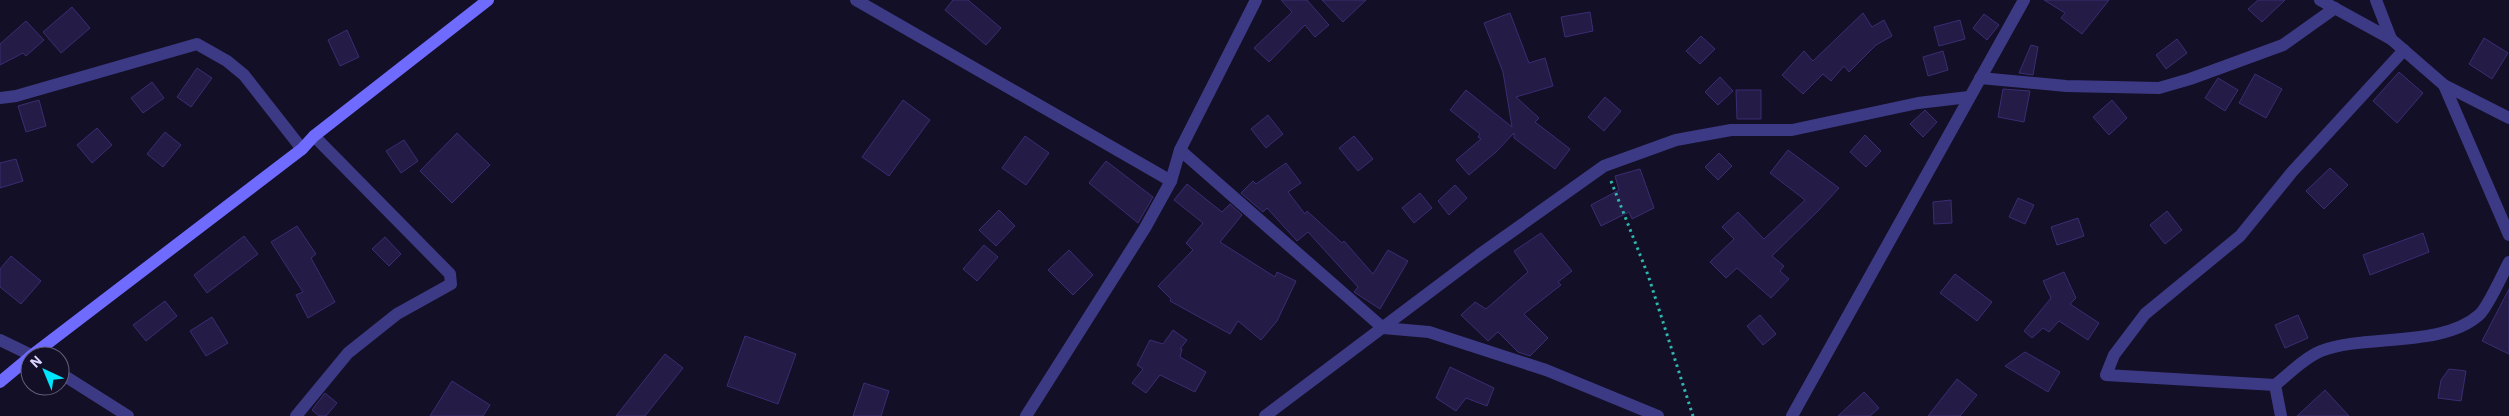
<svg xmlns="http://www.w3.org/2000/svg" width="2509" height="416" viewBox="0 0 2509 416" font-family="'IBM Plex Sans',sans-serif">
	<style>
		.building { fill: #241b47; stroke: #3b2d73 }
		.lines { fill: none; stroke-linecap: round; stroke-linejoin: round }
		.path { stroke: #2fb8b0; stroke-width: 3; stroke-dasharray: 2.5 4; stroke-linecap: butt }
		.street { stroke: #3d3a85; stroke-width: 12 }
		.secondary { stroke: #6f6bff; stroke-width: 12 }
	</style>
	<rect width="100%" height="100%" fill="#130f26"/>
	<g class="building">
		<polygon points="953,0 968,0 1001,28 986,45 945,10"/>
		<polygon points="1281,0 1307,0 1329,25 1315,37 1305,25 1269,62 1254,48 1292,12"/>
		<polygon points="1322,0 1366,0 1343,22"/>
		<polygon points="2044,0 2109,0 2082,34 2061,18 2065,13"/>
		<polygon points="2258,0 2285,0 2262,22 2248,9"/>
		<polygon points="72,7 90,28 61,53 43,32"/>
		<polygon points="1590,12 1593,31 1565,37 1561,17"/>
		<polygon points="1510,13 1529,63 1545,58 1553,86 1516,97 1539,118 1535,122 1570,149 1555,169 1514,138 1514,133 1496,152 1469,175 1456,160 1481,139 1478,137 1480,134 1450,110 1466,90 1512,127 1503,72 1484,23"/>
		<polygon points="1863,13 1872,27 1884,20 1892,36 1876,45 1849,72 1844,66 1831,81 1823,74 1803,94 1782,75 1804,51 1813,61"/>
		<polygon points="1984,14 1999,25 1987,40 1973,28"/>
		<polygon points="1960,20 1965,39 1939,46 1934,27"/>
		<polygon points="26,21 44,40 26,56 23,53 0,65 0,44"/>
		<polygon points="347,30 359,57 340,66 328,40"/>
		<polygon points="1701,36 1715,49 1700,64 1686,51"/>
		<polygon points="2484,38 2508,53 2492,79 2469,64"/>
		<polygon points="2177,39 2187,53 2166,69 2156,55"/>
		<polygon points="2031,45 2038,47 2033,75 2019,73"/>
		<polygon points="1943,51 1948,70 1928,76 1923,57"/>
		<polygon points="197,68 212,78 191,107 177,97"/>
		<polygon points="2399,72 2423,93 2397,123 2373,101"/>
		<polygon points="2255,74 2282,89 2266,118 2239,103"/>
		<polygon points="1720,77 1733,91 1718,105 1705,92"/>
		<polygon points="2218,78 2238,90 2225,111 2205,98"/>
		<polygon points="152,82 164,98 143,113 131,98"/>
		<polygon points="2003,89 2030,91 2024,122 1998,117"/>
		<polygon points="1736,90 1761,90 1761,119 1737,119"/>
		<polygon points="1605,97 1621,111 1604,131 1588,117"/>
		<polygon points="39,100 46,126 26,132 18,106"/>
		<polygon points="903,100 930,120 889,176 862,157"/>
		<polygon points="2112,100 2127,118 2109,135 2093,117"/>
		<polygon points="1925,110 1937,122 1923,137 1910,124"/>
		<polygon points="1268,115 1283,134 1266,148 1251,129"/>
		<polygon points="97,128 112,145 92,163 77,145"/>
		<polygon points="165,132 181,145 163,167 147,154"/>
		<polygon points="457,133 490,165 452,203 420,171"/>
		<polygon points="1865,135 1881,151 1866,167 1850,152"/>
		<polygon points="1025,136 1049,153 1026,185 1002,168"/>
		<polygon points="1354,136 1373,159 1358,171 1339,148"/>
		<polygon points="404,140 418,161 401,173 386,151"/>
		<polygon points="1788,150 1839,188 1818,211 1772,256 1784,266 1780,271 1789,279 1771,298 1737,268 1726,278 1710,262 1734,239 1722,227 1738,212 1764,239 1805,200 1770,173"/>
		<polygon points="1719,153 1732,166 1718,180 1705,167"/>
		<polygon points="16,159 23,181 0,188 0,163"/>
		<polygon points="1106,161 1153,197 1138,223 1089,183"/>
		<polygon points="1286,163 1301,183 1288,192 1305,214 1307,211 1342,243 1344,241 1373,274 1388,250 1408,261 1380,309 1354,292 1358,287 1308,232 1297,241 1267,208 1263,212 1241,193 1253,181 1256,184"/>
		<polygon points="2330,168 2348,185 2324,209 2306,191"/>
		<polygon points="1640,169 1654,208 1632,219 1629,212 1601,226 1591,205 1619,190 1615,176"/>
		<polygon points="1187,184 1222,212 1230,204 1242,215 1220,242 1275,277 1277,272 1296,281 1277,321 1261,340 1238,321 1230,334 1170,301 1171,299 1158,286 1193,250 1186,243 1203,223 1174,200"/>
		<polygon points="1455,185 1467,198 1449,215 1438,201"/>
		<polygon points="1420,193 1432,208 1414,223 1402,208"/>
		<polygon points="2018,198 2034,205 2025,224 2009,217"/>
		<polygon points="1951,200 1952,223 1934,224 1933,202"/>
		<polygon points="999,210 1015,226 996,246 979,230"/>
		<polygon points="2167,211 2182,230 2165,244 2150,225"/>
		<polygon points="2078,218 2084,236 2057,245 2051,227"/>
		<polygon points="297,226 316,254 311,258 335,302 308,318 296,295 303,292 271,242"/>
		<polygon points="1541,233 1572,271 1558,282 1561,285 1524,314 1548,338 1530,356 1518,352 1498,332 1488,341 1461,315 1475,302 1486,309 1528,272 1514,251"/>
		<polygon points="2423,233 2429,252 2370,275 2363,255"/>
		<polygon points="244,236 258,254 207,293 194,275"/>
		<polygon points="385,237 401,254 389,266 372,249"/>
		<polygon points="984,245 998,257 977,281 963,269"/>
		<polygon points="1069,250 1093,275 1073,295 1048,270"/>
		<polygon points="11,256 41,281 21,304 0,287 0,269"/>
		<polygon points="2064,272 2076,298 2070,304 2099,323 2088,340 2059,321 2049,332 2043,328 2032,338 2024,331 2051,298 2043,281"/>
		<polygon points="1955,274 1992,302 1977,321 1940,293"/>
		<polygon points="2509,289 2509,354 2482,341"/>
		<polygon points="165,301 177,316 146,341 133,325"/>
		<polygon points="1760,315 1776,334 1763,345 1747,326"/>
		<polygon points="2298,315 2308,338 2285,348 2275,325"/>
		<polygon points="212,317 228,343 206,356 190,331"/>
		<polygon points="1173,330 1187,340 1180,349 1182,349 1180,357 1206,372 1195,392 1160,375 1146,393 1132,383 1143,369 1137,365 1150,340 1163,344"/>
		<polygon points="745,336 796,354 778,404 727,386"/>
		<polygon points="2025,352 2060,372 2048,392 2005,366"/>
		<polygon points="665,354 683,368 645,416 616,416"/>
		<polygon points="1450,367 1494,388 1487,406 1466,398 1456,411 1436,398"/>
		<polygon points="2449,369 2466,371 2461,401 2438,398 2441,380"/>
		<polygon points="1957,379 1977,395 1960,416 1928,416"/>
		<polygon points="452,381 490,405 483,416 430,416"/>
		<polygon points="864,383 889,391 881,416 853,416"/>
		<polygon points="2325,390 2349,416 2297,416"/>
		<polygon points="1864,392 1879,408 1870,416 1838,416"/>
		<polygon points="325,393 337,403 326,416 319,416 312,410"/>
	</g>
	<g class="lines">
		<polyline class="path" points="1611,181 1648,275 1693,416"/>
		<g class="street">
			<polyline points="856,0 1171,181"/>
			<polyline points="2320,0 2391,39 2444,85 2509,118"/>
			<polyline points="2376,0 2391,39"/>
			<path d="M 2404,50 L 2292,172 L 2240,236 L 2145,314 L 2114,355 L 2106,375 L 2275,385 C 2289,374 2304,358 2321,351 C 2364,334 2442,348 2479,315 C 2488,307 2502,275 2509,262"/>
			<polyline points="1980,78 2066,86 2159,88 2190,79 2283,45 2335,8"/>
			<polyline points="2444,85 2509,235"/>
			<polyline points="0,98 16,96 197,44 227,61 244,75 302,149"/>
			<polyline points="1180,150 1383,328 1429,332 1546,370 1658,416"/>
			<polyline points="0,340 33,356"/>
			<polyline points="60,373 128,416"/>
			<polyline points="2275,385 2281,416"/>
			<polyline points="296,416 348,353 397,314 451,284 450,274 314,136"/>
			<polyline points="1026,416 1145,228 1171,181 1180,150 1256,0"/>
			<polyline points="1265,416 1479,255 1604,166 1676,140 1731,130 1792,130 1918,103 1969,97"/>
			<polyline points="1792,416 2024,0"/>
		</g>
		<g class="secondary">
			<polyline points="31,356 302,149 314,136 488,0"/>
			<polyline points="0,382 30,357"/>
		</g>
	</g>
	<g transform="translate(45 371) rotate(316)"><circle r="24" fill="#130f26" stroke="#625e7d"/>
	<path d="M0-4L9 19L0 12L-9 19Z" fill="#00e5ff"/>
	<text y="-8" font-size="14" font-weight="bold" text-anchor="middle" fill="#d9d4ff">N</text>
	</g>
</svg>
